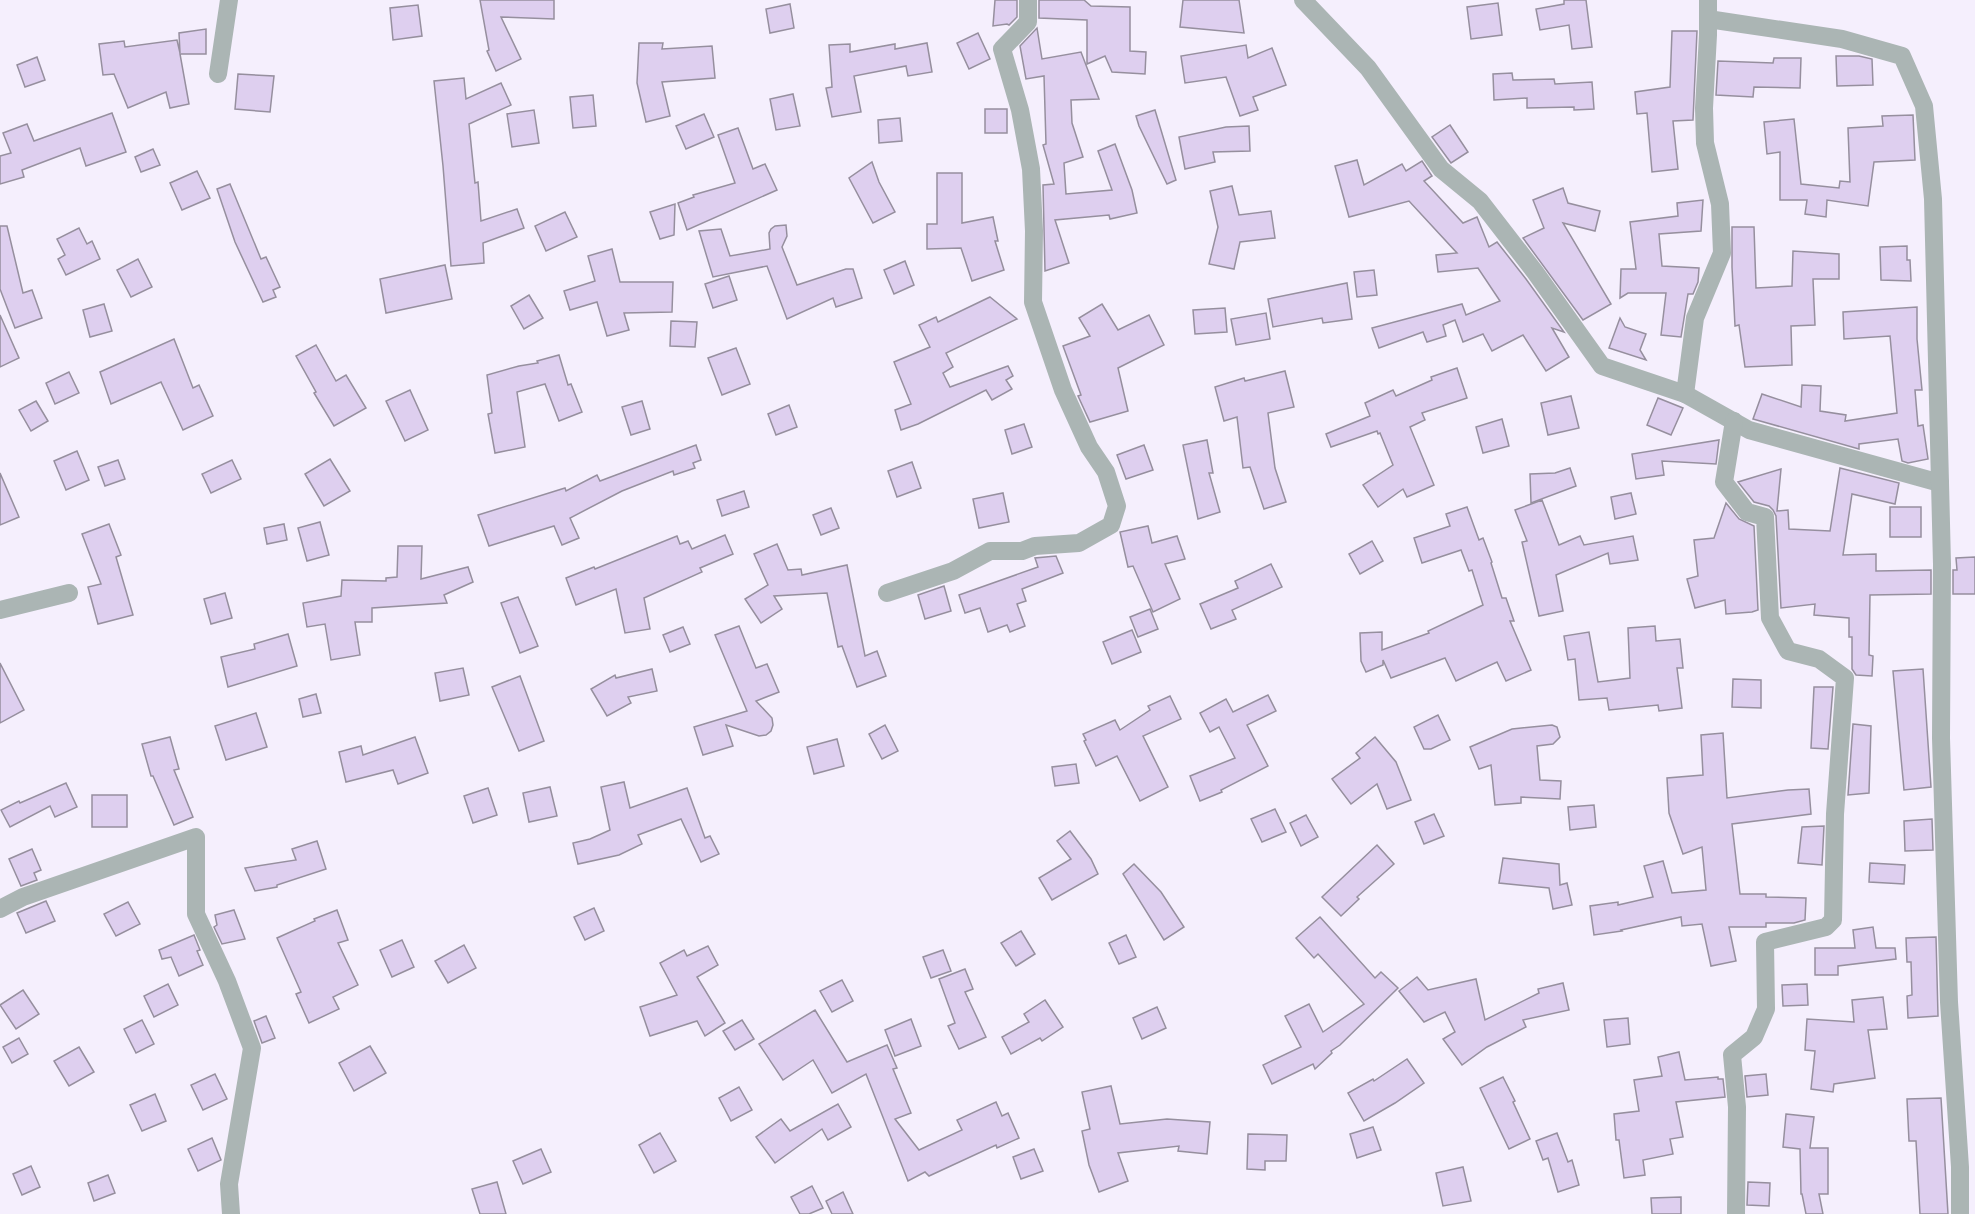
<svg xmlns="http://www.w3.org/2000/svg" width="1975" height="1214" viewBox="0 0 1975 1214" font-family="Literata,serif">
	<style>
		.building { fill: #decfef; stroke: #968f9e; stroke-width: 1.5 }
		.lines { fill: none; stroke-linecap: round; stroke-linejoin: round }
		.minor { stroke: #abb5b4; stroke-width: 18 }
	</style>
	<rect width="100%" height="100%" fill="#f5effd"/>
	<g class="building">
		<polygon points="480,0 554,0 554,19 501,17 521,59 496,71 487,51 489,50"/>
		<polygon points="995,0 1017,0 1017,17 1009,25 1007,24 993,26"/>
		<polygon points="1039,0 1084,0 1091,6 1130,7 1130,51 1146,52 1145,74 1112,72 1105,56 1087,64 1087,20 1039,18"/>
		<polygon points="1183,0 1239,0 1244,33 1180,27"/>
		<polygon points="1564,0 1586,0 1592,47 1572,49 1569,25 1540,30 1536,9 1564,4"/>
		<polygon points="1498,3 1502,35 1471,39 1467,7"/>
		<polygon points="790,4 794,28 770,33 766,9"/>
		<polygon points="418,5 422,36 393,40 390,8"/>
		<polygon points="1037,28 1042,59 1081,52 1099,99 1071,100 1072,123 1083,157 1064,163 1066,194 1112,190 1098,151 1115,144 1132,190 1137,213 1110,219 1109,215 1055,220 1069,263 1045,271 1043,185 1054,184 1043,145 1046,144 1044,76 1026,79 1020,46"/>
		<polygon points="206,29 206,54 180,54 189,104 170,108 166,92 128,108 114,74 103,75 99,44 124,41 125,47 177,40 180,53 179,33"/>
		<polygon points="1672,31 1697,31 1693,120 1673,121 1678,169 1652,172 1647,113 1637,114 1635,92 1670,87"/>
		<polygon points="978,33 990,59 969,69 957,43"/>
		<polygon points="639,43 663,43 662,49 712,46 715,78 662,82 670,116 646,122 637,83"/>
		<polygon points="927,43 932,72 908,76 906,66 854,76 861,112 832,117 826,88 832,87 829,45 850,44 850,52 895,44 895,49"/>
		<polygon points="1246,45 1248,58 1272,48 1286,85 1253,97 1258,110 1240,116 1226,77 1185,83 1181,56"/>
		<polygon points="1836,56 1859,56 1872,59 1873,85 1837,86"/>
		<polygon points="37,57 45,80 25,87 17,65"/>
		<polygon points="1774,58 1801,58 1800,88 1754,87 1753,97 1716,95 1718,61 1773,63"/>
		<polygon points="1512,73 1513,80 1554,79 1555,84 1592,82 1594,109 1574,110 1574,107 1527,108 1527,98 1494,100 1493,74"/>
		<polygon points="238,74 274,76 270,112 235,109"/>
		<polygon points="464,78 466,99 501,83 511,105 469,124 475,183 478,182 481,221 517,209 524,228 483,243 484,263 451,266 443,166 434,81"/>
		<polygon points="793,94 800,126 776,130 770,99"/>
		<polygon points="593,95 596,126 573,128 570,97"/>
		<rect x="985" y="109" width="22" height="24"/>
		<polygon points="534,110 539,143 512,147 507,114"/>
		<polygon points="1155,110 1176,180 1167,184 1139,126 1136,116"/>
		<polygon points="112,113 126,152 86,166 80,148 22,170 24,177 0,184 0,156 11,153 3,133 27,124 34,141"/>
		<polygon points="704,114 714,137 686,149 676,126"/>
		<polygon points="1913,115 1915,160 1874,162 1868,206 1827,200 1826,217 1805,214 1807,200 1780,200 1780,152 1767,154 1764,122 1794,119 1801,184 1839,188 1840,181 1850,182 1848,128 1883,126 1882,116"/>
		<polygon points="900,118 902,141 879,143 878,120"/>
		<polygon points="1450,125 1468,152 1451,163 1432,137"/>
		<polygon points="1249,126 1250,151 1213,152 1215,162 1185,169 1179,137 1226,127"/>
		<polygon points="738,128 753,169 765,164 777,190 687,230 678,203 694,197 693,195 735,183 718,135"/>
		<polygon points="153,149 160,165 141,172 135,157"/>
		<polygon points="1357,160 1364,185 1402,164 1406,171 1422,161 1432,176 1424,181 1463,223 1477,217 1489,247 1497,242 1526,279 1564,332 1552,328 1569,357 1546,371 1523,335 1492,351 1483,334 1463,342 1455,320 1443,325 1446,336 1427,342 1423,332 1379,348 1372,328 1462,304 1466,315 1500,301 1478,268 1438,272 1436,255 1457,253 1409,201 1349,217 1335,166"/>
		<polygon points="872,162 879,182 895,212 873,223 849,178"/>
		<polygon points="197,171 210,198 182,210 170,183"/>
		<polygon points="937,173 962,173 962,223 993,217 998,241 995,241 1004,270 972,281 961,248 927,249 927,224 937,224"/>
		<polygon points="230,184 261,259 266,257 280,287 273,290 276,297 263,302 235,242 217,189"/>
		<polygon points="1232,186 1239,215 1271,211 1275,238 1240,242 1234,269 1209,264 1218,227 1210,191"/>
		<polygon points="1563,188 1568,203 1600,211 1595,231 1563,223 1611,304 1583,320 1523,238 1544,228 1533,200"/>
		<polygon points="1703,200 1701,231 1659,234 1662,266 1699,268 1698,282 1693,294 1688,294 1681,337 1661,335 1666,293 1628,293 1620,298 1621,269 1636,269 1630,222 1678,216 1677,203"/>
		<polygon points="675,204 674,235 660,239 650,212"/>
		<polygon points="565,212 577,237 546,251 535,226"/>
		<polygon points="786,225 787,236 782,247 797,285 846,269 853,269 862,298 836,307 833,298 787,319 767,266 713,277 699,231 721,229 730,256 770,249 769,233 771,229 775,226"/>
		<polygon points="0,226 7,226 23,293 32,290 42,318 15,328 0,289"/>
		<polygon points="1732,227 1754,227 1756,288 1792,286 1793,251 1839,254 1839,279 1813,279 1815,325 1791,326 1792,365 1745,367 1739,325 1735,326 1732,267"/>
		<polygon points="79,228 87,244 92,241 100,259 66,275 58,259 65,255 57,239"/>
		<polygon points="1907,246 1907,260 1910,260 1911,281 1881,280 1880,247"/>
		<polygon points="612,249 620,282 673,282 672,312 624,313 629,330 607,336 597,302 570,310 564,291 595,281 588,256"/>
		<polygon points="138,259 152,287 131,297 117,270"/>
		<polygon points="905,261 914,285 894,294 884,270"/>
		<polygon points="445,265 452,299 386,313 380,279"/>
		<polygon points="1374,270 1377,295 1357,297 1354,272"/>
		<polygon points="729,276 737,300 713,308 705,284"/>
		<polygon points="1347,283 1352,319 1323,323 1322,318 1273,327 1268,299"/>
		<polygon points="529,295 543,318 524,329 511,306"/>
		<polygon points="990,297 1017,319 946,353 953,367 943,373 950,387 1008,366 1013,376 1006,380 1012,389 992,400 986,390 918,424 901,430 895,410 911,404 894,362 930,347 919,325 936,317 938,322"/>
		<polygon points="104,304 112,331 90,337 83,310"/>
		<polygon points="1102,304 1118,330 1149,315 1164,345 1118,368 1128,411 1090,422 1078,396 1081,395 1063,346 1090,336 1079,318"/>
		<polygon points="1917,307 1917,339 1922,390 1915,390 1918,426 1923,425 1928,459 1908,463 1902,461 1898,439 1859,444 1859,449 1753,419 1762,394 1801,407 1802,385 1821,386 1820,411 1846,415 1845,421 1897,413 1890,336 1844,339 1843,312"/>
		<polygon points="1225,308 1227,332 1195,334 1193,310"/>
		<polygon points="1266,313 1270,339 1236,345 1231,319"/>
		<polygon points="0,315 19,358 0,367"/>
		<polygon points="1620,318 1625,327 1646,334 1640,350 1646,360 1609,348"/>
		<polygon points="671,321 697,322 695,347 670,346"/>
		<polygon points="174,339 193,388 199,385 213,416 183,430 161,382 111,404 100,372"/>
		<polygon points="316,345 336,381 346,375 366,408 334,426 314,393 316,392 296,356"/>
		<polygon points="736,348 750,384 722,395 708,358"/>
		<polygon points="559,355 568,385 571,384 582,412 559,421 545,384 517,392 525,447 495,453 488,414 492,413 487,375 519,366 538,363 537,361"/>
		<polygon points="1457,368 1467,398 1422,413 1425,420 1410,427 1434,485 1407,497 1403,489 1378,507 1363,485 1393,465 1380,433 1378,434 1377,431 1331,447 1326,434 1370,416 1365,403 1393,390 1396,396 1432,380 1431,377"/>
		<polygon points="1285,371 1294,407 1268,413 1275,468 1286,502 1264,509 1250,467 1243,468 1237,417 1224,421 1215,387 1244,378 1245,381"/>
		<polygon points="69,372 79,393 55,404 46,383"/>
		<polygon points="410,390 428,430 405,441 386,401"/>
		<polygon points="1571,396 1579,428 1548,435 1541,403"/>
		<polygon points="1658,398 1683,408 1671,435 1647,425"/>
		<polygon points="36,401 48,421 31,431 19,410"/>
		<polygon points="642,401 650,429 631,435 622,407"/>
		<polygon points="789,405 797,427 776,435 768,414"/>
		<polygon points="1502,419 1509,446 1483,453 1476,427"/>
		<polygon points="1024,424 1032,447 1012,454 1005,430"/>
		<polygon points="1207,440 1213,473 1209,473 1220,512 1198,519 1183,445"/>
		<polygon points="1719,440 1716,464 1662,461 1664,475 1636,479 1632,454"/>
		<polygon points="696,445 701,460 693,463 695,468 674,475 673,471 622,491 570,518 579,538 562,545 554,526 489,546 478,515 565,488 566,491 597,475 600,481"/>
		<polygon points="1144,445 1153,470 1126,479 1117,455"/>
		<polygon points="77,451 89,480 66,490 54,461"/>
		<polygon points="330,459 350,491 324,506 305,474"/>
		<polygon points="118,460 125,479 105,486 98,467"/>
		<polygon points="232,460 241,479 211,493 202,474"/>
		<polygon points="912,462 921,488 897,497 888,471"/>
		<polygon points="1570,468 1576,486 1531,503 1530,474 1555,473"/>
		<polygon points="1840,468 1899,483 1895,504 1852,494 1843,555 1876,554 1876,571 1931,570 1931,594 1870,595 1869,655 1873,656 1872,676 1856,675 1852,669 1852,637 1849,637 1849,618 1814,615 1815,604 1781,608 1776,516 1773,510 1769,506 1754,502 1738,482 1781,469 1777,511 1788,510 1789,529 1830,531"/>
		<polygon points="0,473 19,517 0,525"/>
		<polygon points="744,491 749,507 722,516 717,500"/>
		<polygon points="1003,493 1009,522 979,528 973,499"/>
		<polygon points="1631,493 1636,514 1615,519 1611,497"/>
		<polygon points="1542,500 1559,545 1580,536 1584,545 1633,536 1638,560 1610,564 1608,553 1556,575 1563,611 1539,616 1522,542 1527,541 1515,510"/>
		<polygon points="1726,503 1739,519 1754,526 1758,610 1752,612 1726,614 1725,600 1695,608 1687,579 1698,576 1694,540 1714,538"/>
		<polygon points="1467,507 1479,540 1483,538 1492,562 1491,563 1502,598 1506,598 1514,621 1510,621 1531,670 1506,681 1497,662 1456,681 1445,658 1391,678 1383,660 1383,665 1366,672 1361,661 1360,633 1382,632 1382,650 1429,633 1428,631 1483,605 1472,570 1469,571 1461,550 1422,563 1414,538 1450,526 1446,514"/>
		<rect x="1890" y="507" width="31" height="30"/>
		<polygon points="831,508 839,528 821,535 813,515"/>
		<polygon points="320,522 329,555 307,561 298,528"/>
		<polygon points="109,524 121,555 116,557 133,615 98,624 88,587 101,584 82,534"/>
		<polygon points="284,524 287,540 267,544 264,528"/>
		<polygon points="1148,526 1152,543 1177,536 1185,559 1165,564 1180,599 1153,612 1133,566 1128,567 1120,532"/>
		<polygon points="725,535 733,554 700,568 702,572 644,598 650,629 625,633 616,589 576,605 566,578 594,567 595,569 677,536 680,544 688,541 692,549"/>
		<polygon points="1372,541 1383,561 1360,574 1349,554"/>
		<polygon points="777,544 788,570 801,569 802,575 847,565 865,656 877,651 886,676 857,687 842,646 838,647 827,593 774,596 782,609 761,623 745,599 768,585 754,554"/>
		<polygon points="398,546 422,546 421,579 468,567 473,582 444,595 447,603 372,608 372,622 355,622 360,655 331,660 325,624 307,627 303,603 341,596 342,580 386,581 386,578 397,577"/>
		<polygon points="1056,556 1063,573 1022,589 1026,601 1017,604 1025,626 1010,632 1007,625 988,632 980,608 965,613 959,595 1038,567 1035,558"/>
		<polygon points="1975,557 1975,594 1953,594 1953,570 1957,570 1956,558"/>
		<polygon points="1271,564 1282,587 1232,610 1236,619 1211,629 1200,604 1238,588 1235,581"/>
		<polygon points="944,586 951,611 925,619 918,595"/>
		<polygon points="225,593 232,618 211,624 204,599"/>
		<polygon points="518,597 538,646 520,653 501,603"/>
		<polygon points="1150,609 1158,629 1138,637 1130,617"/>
		<polygon points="739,626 756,668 767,664 779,692 756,701 772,718 773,725 771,731 766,735 759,736 726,725 733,746 703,755 694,727 747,711 715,635"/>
		<polygon points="1655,626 1656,641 1680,639 1683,668 1677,668 1682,708 1659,711 1658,705 1609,710 1607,698 1579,700 1575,659 1568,660 1564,636 1589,632 1598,682 1630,678 1628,628"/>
		<polygon points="683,627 690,644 670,652 663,635"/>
		<polygon points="1132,630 1141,652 1112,664 1103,642"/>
		<polygon points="288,634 297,666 228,687 221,657 255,649 254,644"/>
		<polygon points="0,663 24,710 0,723"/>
		<polygon points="463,668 469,695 440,701 435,673"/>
		<polygon points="652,669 657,691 628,697 631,703 607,716 591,689 615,675 616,678"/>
		<polygon points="1923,669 1931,787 1904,790 1893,671"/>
		<polygon points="520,676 544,741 519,751 492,687"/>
		<polygon points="1733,679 1761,680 1761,708 1732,707"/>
		<polygon points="1814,687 1833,687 1828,749 1811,748"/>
		<polygon points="316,694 321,713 303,717 299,699"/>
		<polygon points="1268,695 1276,711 1247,725 1268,766 1221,790 1222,792 1200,801 1190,776 1235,758 1219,727 1210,732 1200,713 1226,699 1233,712"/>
		<polygon points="1170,696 1181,719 1143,736 1168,787 1140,801 1117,756 1096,766 1084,741 1086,740 1083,734 1115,720 1120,730 1150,710 1148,706"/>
		<polygon points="256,713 267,747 226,760 215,726"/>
		<polygon points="1438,715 1450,740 1431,749 1424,749 1414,727"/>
		<polygon points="1853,724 1871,726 1869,793 1848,795"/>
		<polygon points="885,725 898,751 882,759 869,734"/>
		<polygon points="1552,725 1557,727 1560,737 1553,744 1537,746 1540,780 1561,781 1560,799 1521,797 1521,803 1495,805 1491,765 1479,769 1470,747 1512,729"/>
		<polygon points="1723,733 1727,798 1788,790 1809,789 1811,814 1732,824 1740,894 1766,894 1766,897 1806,898 1805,920 1794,923 1766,923 1766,927 1729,927 1736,961 1711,966 1702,924 1682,926 1681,917 1621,930 1622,931 1594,935 1590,906 1618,902 1618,905 1653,897 1644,866 1663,861 1672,893 1706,890 1702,847 1683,854 1669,813 1667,778 1703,775 1701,735"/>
		<polygon points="170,737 179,769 174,770 193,817 174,825 153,776 151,776 142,744"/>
		<polygon points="415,737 428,773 398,784 393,770 346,782 339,752 361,746 363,755"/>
		<polygon points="1375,737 1396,762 1411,800 1387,809 1377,784 1351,804 1332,779 1360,758 1356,753"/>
		<polygon points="837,739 844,766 814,774 807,747"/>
		<polygon points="1076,764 1079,783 1055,786 1052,767"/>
		<polygon points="624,782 630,808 687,788 705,838 710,836 719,854 701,862 681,819 638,835 642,844 619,855 578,864 573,843 590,839 610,830 601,787"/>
		<polygon points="66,783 77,807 55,817 50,806 10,827 1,810 19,801 20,803"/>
		<polygon points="550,787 557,816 529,822 523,793"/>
		<polygon points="488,788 497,815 473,823 464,796"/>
		<rect x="92" y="795" width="35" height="32"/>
		<polygon points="1594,805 1596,827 1570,830 1568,807"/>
		<polygon points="1275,809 1286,832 1262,842 1251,819"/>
		<polygon points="1434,814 1444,836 1424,844 1415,822"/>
		<polygon points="1306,815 1318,837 1301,846 1290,823"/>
		<polygon points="1932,819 1933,850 1905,851 1904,821"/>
		<polygon points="1824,826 1822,865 1798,863 1802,827"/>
		<polygon points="1070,831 1091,859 1098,874 1052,900 1039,878 1071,859 1057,841"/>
		<polygon points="317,841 326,869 277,885 277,887 255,891 245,868 296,860 292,849"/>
		<polygon points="1377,845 1394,864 1357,897 1359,899 1341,916 1322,897"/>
		<polygon points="32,849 41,870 34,873 37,880 21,886 9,859"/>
		<polygon points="1503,858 1559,864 1560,885 1567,883 1572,905 1553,909 1549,888 1499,883"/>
		<polygon points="1870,863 1905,865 1904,884 1869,882"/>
		<polygon points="1134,864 1161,892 1184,927 1164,940 1123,874"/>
		<polygon points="46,901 55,921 26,933 17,913"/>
		<polygon points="128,902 140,924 116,936 104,914"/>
		<polygon points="594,908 604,931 585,940 574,917"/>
		<polygon points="234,910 245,939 222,944 214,927 217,925 215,915"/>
		<polygon points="337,910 348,940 338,943 358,985 333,997 339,1009 309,1023 296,994 301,992 277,938 315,921 314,919"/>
		<polygon points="1320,917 1375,978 1381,972 1398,988 1340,1045 1331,1051 1332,1053 1315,1069 1313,1064 1272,1084 1263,1065 1301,1047 1285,1016 1309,1004 1323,1032 1364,1004 1318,954 1314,958 1296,938"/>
		<polygon points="1873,927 1876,948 1895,948 1896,959 1838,966 1838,975 1815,975 1815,948 1855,948 1853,930"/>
		<polygon points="1021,931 1035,954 1016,966 1001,943"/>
		<polygon points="194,935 200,950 197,951 203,965 179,976 171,957 162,959 159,950"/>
		<polygon points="1126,935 1136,957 1119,964 1109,943"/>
		<polygon points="1936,937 1938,1016 1908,1018 1907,996 1912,995 1911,962 1907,962 1906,938"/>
		<polygon points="402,940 414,967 392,977 380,950"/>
		<polygon points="464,945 476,968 448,983 435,961"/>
		<polygon points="708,946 718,965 697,977 725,1023 705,1036 697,1021 650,1036 640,1007 677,995 660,963 684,950 687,956"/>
		<polygon points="943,950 951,971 931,978 923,957"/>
		<polygon points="965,969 973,989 965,992 986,1037 959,1049 948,1026 955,1023 939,979"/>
		<polygon points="1417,977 1428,990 1476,979 1485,1020 1539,993 1538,989 1563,983 1569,1010 1523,1020 1526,1027 1487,1047 1462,1065 1443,1039 1455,1032 1445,1012 1424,1022 1399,991"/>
		<polygon points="842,980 853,1001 832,1012 820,991"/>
		<polygon points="168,984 178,1005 154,1017 144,996"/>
		<polygon points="1807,984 1808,1005 1783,1006 1782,985"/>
		<polygon points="23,990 39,1014 16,1029 0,1005"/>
		<polygon points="1883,997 1887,1029 1868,1030 1875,1078 1834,1084 1833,1092 1811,1089 1815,1051 1805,1050 1807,1019 1854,1022 1852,1000"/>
		<polygon points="1045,1000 1063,1027 1042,1041 1040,1038 1011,1054 1002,1037 1029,1022 1024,1014"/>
		<polygon points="1157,1007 1166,1028 1142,1039 1133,1018"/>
		<polygon points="815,1010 847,1062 887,1045 897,1068 893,1069 911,1113 895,1119 919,1150 962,1130 957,1120 996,1102 1002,1116 1008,1113 1019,1138 997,1148 996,1145 929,1176 925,1172 908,1181 866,1074 832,1093 813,1060 783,1080 759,1044"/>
		<polygon points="266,1016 275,1038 262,1043 254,1021"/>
		<polygon points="1628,1018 1630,1044 1607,1047 1604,1020"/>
		<polygon points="911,1019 921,1046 895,1056 885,1030"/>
		<polygon points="142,1020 154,1044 136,1053 124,1029"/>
		<polygon points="742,1020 754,1039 735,1050 723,1031"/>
		<polygon points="19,1038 28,1054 12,1063 3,1047"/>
		<polygon points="370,1046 386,1073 354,1091 339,1063"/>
		<polygon points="79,1047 94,1072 69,1086 54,1061"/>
		<polygon points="1679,1052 1685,1080 1718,1077 1718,1079 1723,1079 1725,1097 1676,1102 1683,1137 1670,1139 1673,1154 1643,1160 1645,1175 1624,1178 1619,1140 1616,1140 1614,1114 1639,1111 1634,1080 1662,1076 1658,1057"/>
		<polygon points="1407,1059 1424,1083 1395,1103 1364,1121 1348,1093 1373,1079 1374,1081"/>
		<polygon points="215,1074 227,1099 203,1110 191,1085"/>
		<polygon points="1766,1074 1768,1095 1747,1097 1745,1076"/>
		<polygon points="1503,1077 1515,1101 1513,1102 1530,1139 1509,1149 1480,1088"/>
		<polygon points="1111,1086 1120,1124 1167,1119 1210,1122 1207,1154 1178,1151 1179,1146 1118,1153 1128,1181 1099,1192 1089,1165 1082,1131 1090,1129 1082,1092"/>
		<polygon points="739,1087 752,1110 731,1121 719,1098"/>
		<polygon points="155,1094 166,1121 142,1131 130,1105"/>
		<polygon points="1941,1098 1948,1214 1920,1214 1916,1141 1909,1141 1907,1099"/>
		<polygon points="838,1104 851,1127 828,1140 822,1129 775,1163 756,1137 781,1119 790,1131"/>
		<polygon points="1786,1114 1814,1117 1810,1148 1828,1148 1828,1194 1819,1194 1823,1214 1806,1214 1802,1194 1801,1194 1800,1149 1783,1147"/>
		<polygon points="1373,1127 1381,1150 1357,1158 1350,1134"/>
		<polygon points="660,1133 676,1161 654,1173 639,1145"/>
		<polygon points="1557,1133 1568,1162 1572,1160 1579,1185 1558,1192 1548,1158 1543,1160 1536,1141"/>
		<polygon points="1248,1134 1287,1135 1286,1161 1265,1161 1265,1170 1247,1169"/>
		<polygon points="212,1138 221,1160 198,1171 188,1149"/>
		<polygon points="541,1149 551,1172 523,1184 513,1161"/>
		<polygon points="1034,1149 1043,1171 1021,1179 1013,1157"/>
		<polygon points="31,1166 40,1187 22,1195 13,1174"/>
		<polygon points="1463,1167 1471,1201 1443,1206 1436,1173"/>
		<polygon points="108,1175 115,1193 94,1201 88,1183"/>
		<polygon points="497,1182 506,1214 480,1214 472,1189"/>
		<polygon points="1748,1182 1770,1183 1769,1206 1747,1205"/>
		<polygon points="812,1186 823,1208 809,1214 800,1214 791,1197"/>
		<polygon points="843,1192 853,1214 832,1214 826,1201"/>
		<polygon points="1681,1197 1681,1214 1652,1214 1651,1198"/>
	</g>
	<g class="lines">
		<g class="minor">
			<polyline points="1303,0 1368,68 1441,169 1480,201 1535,272 1602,366 1685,394 1749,430 1940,483"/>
			<polyline points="1708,19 1842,39 1902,56 1924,106 1933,199 1942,564 1941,738 1949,1002 1960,1167 1960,1214"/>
			<polyline points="218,74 229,0"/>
			<polyline points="1685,394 1695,318 1722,253 1720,204 1705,143 1704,108 1708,35 1708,0"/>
			<polyline points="1734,421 1724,482 1747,512 1765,517 1770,618 1788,651 1819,659 1845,678 1835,814 1833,920 1826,927 1765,942 1766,1009 1754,1037 1732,1055 1737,1107 1736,1214"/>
			<polyline points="887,593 953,571 990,551 1022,551 1035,546 1079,543 1111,525 1117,506 1106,472 1089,447 1063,390 1033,302 1034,231 1031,169 1020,110 1002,49 1028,22 1028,0"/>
			<polyline points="0,610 69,593"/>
			<polyline points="0,909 23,897 196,837 196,914 227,981 252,1048 229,1184 231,1214"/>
		</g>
	</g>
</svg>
